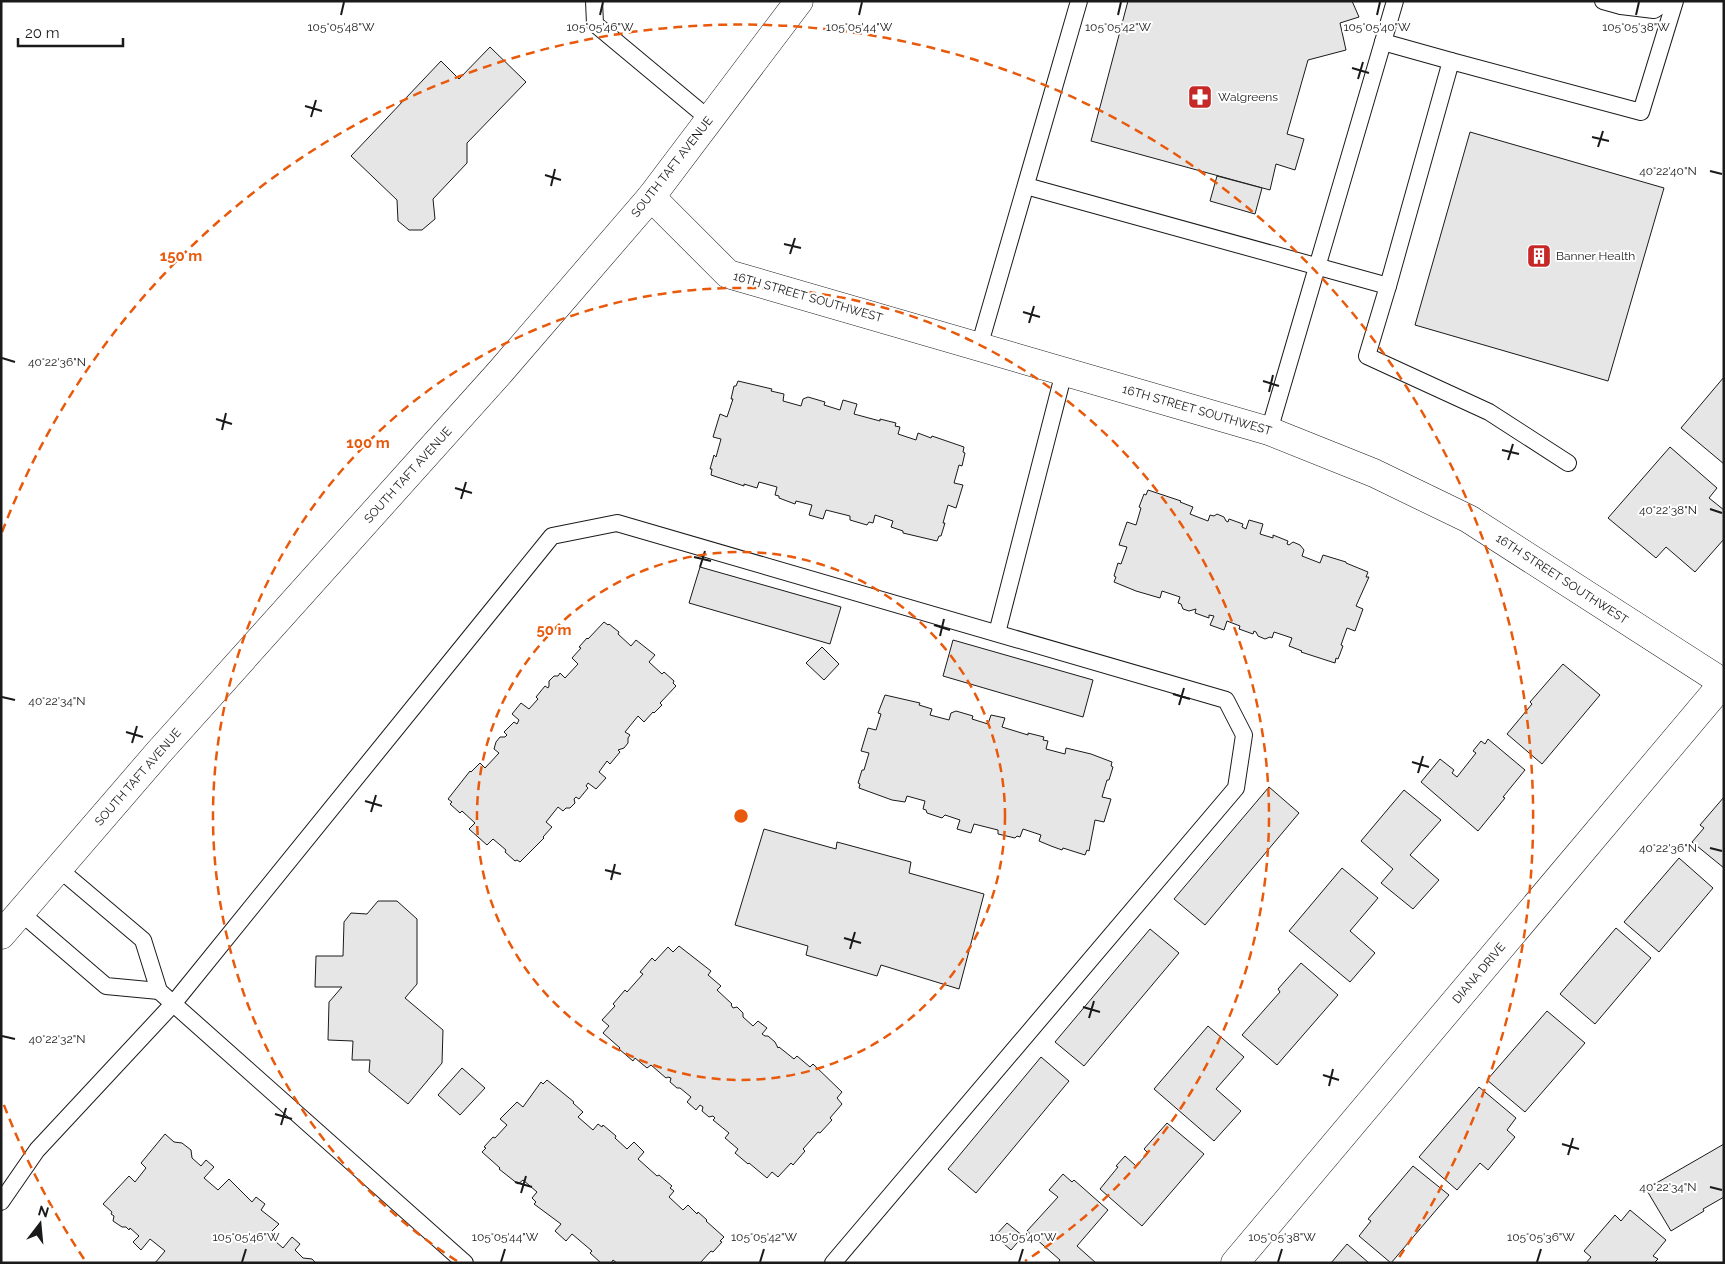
<svg xmlns="http://www.w3.org/2000/svg" width="1725" height="1264" viewBox="0 0 1725 1264" font-family="Raleway,sans-serif">
	<style>
		.building { fill: #e6e6e6; stroke: #1a1a1a }
		.lines { fill: none; stroke-linecap: round; stroke-linejoin: round }
		.lane-casing { stroke: #1a1a1a; stroke-width: 18 }
		.street-casing { stroke: #1a1a1a; stroke-width: 29 }
		.secondary-casing { stroke: #1a1a1a; stroke-width: 29 }
		.lane { stroke: #fff; stroke-width: 16 }
		.street { stroke: #fff; stroke-width: 28 }
		.secondary { stroke: #fff; stroke-width: 28 }
		.ticks { fill: none; stroke: #1a1a1a; stroke-width: 2 }
		.ring { fill: none; stroke: #e8590c; stroke-width: 2.5; stroke-dasharray: 9 6 }
		.labels { text-anchor: middle; stroke-width: 4; stroke-linejoin: round; paint-order: stroke }
		.poi-label { font-size: 12px; fill: #1a1a1a; stroke: #fff; text-anchor: start }
		.street-label { font-size: 12px; fill: #1a1a1a; stroke: #fff }
		.ticks-label { font-size: 12px; text-anchor: middle; fill: #1a1a1a; stroke: #fff; stroke-width: 4; stroke-linejoin: round; paint-order: stroke }
		.centre { fill: #e8590c; stroke: #fff; stroke-width: 2.5 }
		.ring-label { font-size: 15px; text-anchor: middle; font-weight: bold; fill: #e8590c; stroke: #fff; stroke-width: 4; stroke-linejoin: round; paint-order: stroke }
	</style>
	<rect width="100%" height="100%" fill="#fff"/>
	<g class="building">
		<polygon points="1128,1 1352,1 1359,17 1340,23 1346,50 1308,60 1287,134 1304,139 1295,170 1276,164 1270,190 1091,141"/>
		<polygon points="490,47 526,82 467,143 467,163 433,199 435,219 422,230 409,230 398,221 397,200 351,156 441,61 459,79"/>
		<polygon points="1470,132 1664,188 1608,381 1415,325"/>
		<polygon points="1217,176 1262,188 1255,214 1210,201"/>
		<polygon points="1724,377 1724,464 1681,428"/>
		<polygon points="738,381 772,389 771,391 784,394 783,401 801,406 803,399 808,397 825,402 824,405 840,410 843,400 857,404 854,414 880,421 880,419 896,423 895,426 900,427 898,434 916,440 918,433 931,438 932,436 964,447 963,452 965,453 962,466 959,465 954,483 963,485 956,508 948,505 943,523 945,523 941,536 939,536 937,541 903,533 903,531 891,527 893,521 875,515 873,523 869,522 867,525 850,520 850,516 826,510 823,519 809,515 812,505 796,501 795,504 779,498 779,496 775,495 777,487 759,482 757,488 744,484 744,486 711,475 712,469 710,469 714,455 716,457 721,439 713,437 720,414 727,417 733,399 731,399 734,386 736,386"/>
		<polygon points="1670,447 1717,488 1709,498 1724,510 1724,539 1695,572 1666,547 1656,558 1608,518"/>
		<polygon points="1148,490 1181,501 1180,502 1193,507 1190,514 1208,521 1210,515 1214,516 1217,514 1224,517 1226,521 1228,522 1229,519 1243,524 1242,527 1246,529 1249,520 1263,524 1260,534 1273,538 1273,535 1288,541 1287,544 1289,545 1293,542 1300,545 1304,550 1302,556 1320,563 1323,555 1346,562 1346,563 1368,572 1366,577 1369,577 1356,606 1363,609 1355,631 1347,628 1341,645 1343,646 1338,659 1336,658 1335,663 1301,652 1302,651 1289,646 1292,638 1274,632 1272,638 1270,637 1265,639 1258,636 1256,632 1254,631 1253,634 1239,629 1240,626 1227,621 1224,630 1210,625 1214,616 1209,615 1209,618 1195,613 1196,609 1189,611 1183,609 1181,604 1178,603 1180,597 1162,591 1160,598 1136,591 1114,582 1116,577 1114,576 1118,563 1121,564 1127,547 1119,545 1127,522 1136,525 1141,508 1139,507 1144,494 1146,495"/>
		<polygon points="700,567 841,607 830,644 689,603"/>
		<polygon points="604,622 608,625 609,624 619,632 618,634 631,646 636,640 655,655 649,662 662,674 664,672 674,681 673,683 676,686 660,703 662,705 654,713 653,712 644,722 638,716 625,732 630,735 628,738 628,743 624,748 618,750 620,752 610,764 607,761 599,772 606,778 596,789 588,783 586,786 588,788 579,799 576,797 574,799 575,803 570,808 566,808 563,811 558,807 546,822 552,827 543,837 544,838 520,862 517,860 515,861 505,852 506,850 493,839 487,845 469,829 475,823 462,811 460,813 450,804 452,802 448,799 470,771 471,772 480,763 485,768 499,753 494,749 496,742 500,737 505,737 507,735 504,732 514,722 517,724 519,720 512,714 521,703 529,709 538,699 536,697 545,686 548,688 549,686 549,681 554,676 558,676 560,673 565,678 578,664 572,658 581,648 579,647 587,638 588,639"/>
		<polygon points="953,640 1093,680 1083,717 943,676"/>
		<polygon points="822,647 839,664 824,680 806,663"/>
		<polygon points="1563,664 1600,695 1542,764 1507,734 1532,704 1530,702"/>
		<polygon points="885,695 920,703 919,705 932,709 930,715 949,720 951,713 956,711 973,716 972,719 988,724 991,715 1005,718 1002,727 1028,735 1028,733 1044,737 1043,740 1048,741 1046,749 1065,754 1066,748 1091,754 1112,762 1111,766 1113,767 1109,780 1107,780 1102,797 1111,799 1104,822 1095,820 1089,851 1087,850 1085,855 1063,848 1062,850 1051,846 1039,841 1041,835 1023,829 1020,837 1017,836 1015,838 998,834 998,830 974,824 971,833 957,829 960,820 945,815 942,818 927,813 926,810 923,809 925,801 907,796 905,802 892,800 859,788 860,784 858,783 862,770 864,770 869,753 861,751 868,728 876,730 881,714 878,713"/>
		<polygon points="1488,739 1525,770 1503,797 1505,798 1478,831 1421,782 1440,759 1454,770 1452,773 1457,777 1476,753 1473,751 1481,741 1485,744"/>
		<polygon points="1269,787 1299,813 1205,925 1174,899"/>
		<polygon points="1404,790 1441,820 1410,855 1439,880 1413,909 1381,883 1393,869 1361,841"/>
		<polygon points="1724,797 1724,868 1692,842 1704,828 1700,825"/>
		<polygon points="764,829 836,849 837,842 911,862 909,873 984,894 959,989 881,965 877,976 806,955 808,946 735,925"/>
		<polygon points="1679,858 1713,888 1659,952 1624,922"/>
		<polygon points="1342,868 1378,898 1350,931 1375,953 1350,982 1289,931"/>
		<polygon points="378,901 397,901 417,919 417,984 405,998 443,1030 442,1063 408,1104 369,1072 370,1060 352,1060 353,1041 328,1040 329,1002 342,987 315,987 316,956 343,956 344,922 351,913 367,914"/>
		<polygon points="1616,928 1651,958 1595,1024 1560,994"/>
		<polygon points="1150,929 1179,953 1084,1066 1055,1042"/>
		<polygon points="679,946 711,971 708,975 721,986 717,990 732,1004 731,1005 733,1008 737,1007 743,1013 743,1017 753,1026 758,1021 767,1028 762,1034 765,1036 768,1036 775,1042 778,1048 779,1047 794,1059 797,1056 810,1067 813,1064 842,1092 837,1098 842,1104 830,1118 832,1120 820,1133 818,1132 803,1149 805,1151 793,1165 791,1163 778,1177 772,1172 767,1178 749,1163 748,1164 735,1153 738,1149 725,1138 729,1133 713,1120 715,1118 713,1116 709,1117 702,1111 703,1107 700,1105 696,1110 687,1102 691,1097 680,1088 677,1088 670,1082 671,1078 668,1077 666,1078 651,1065 647,1068 635,1058 633,1061 619,1049 620,1048 603,1033 609,1026 602,1020 615,1006 613,1004 625,990 627,992 643,974 640,972 652,958 655,961 668,947 673,952"/>
		<polygon points="1301,963 1338,995 1277,1065 1242,1035 1280,992 1278,989"/>
		<polygon points="1547,1011 1585,1043 1525,1112 1487,1080"/>
		<polygon points="1208,1026 1244,1057 1216,1089 1241,1111 1214,1141 1154,1089"/>
		<polygon points="1041,1057 1069,1081 976,1193 948,1169"/>
		<polygon points="462,1068 485,1088 460,1115 438,1095"/>
		<polygon points="547,1080 574,1102 573,1103 583,1112 578,1117 593,1130 598,1124 602,1127 603,1125 616,1136 615,1138 627,1149 634,1142 644,1152 638,1159 657,1176 659,1175 672,1186 670,1188 674,1191 669,1197 683,1210 688,1205 697,1214 698,1212 707,1220 706,1221 724,1237 720,1241 722,1242 713,1252 711,1251 700,1263 617,1263 613,1260 611,1263 601,1263 590,1253 592,1251 572,1234 566,1241 555,1231 561,1224 534,1204 536,1202 532,1198 537,1192 523,1180 518,1184 499,1169 500,1168 482,1152 486,1148 484,1147 493,1137 495,1138 507,1125 500,1119 517,1102 523,1107 541,1082 543,1084"/>
		<polygon points="1479,1087 1516,1118 1507,1130 1515,1137 1488,1170 1480,1163 1457,1190 1419,1157"/>
		<polygon points="1167,1123 1204,1154 1142,1226 1100,1189 1118,1167 1116,1166 1125,1156 1136,1166 1148,1153 1144,1149"/>
		<polygon points="165,1134 174,1142 182,1143 191,1150 192,1158 201,1166 206,1160 214,1167 204,1178 218,1190 229,1179 252,1202 256,1197 265,1204 261,1210 279,1224 268,1235 283,1248 292,1237 300,1244 295,1250 303,1258 312,1259 316,1263 155,1263 165,1251 150,1239 141,1250 133,1242 139,1236 130,1228 129,1230 126,1227 122,1227 113,1221 114,1216 111,1214 112,1212 103,1204 129,1176 135,1182 146,1168 141,1163"/>
		<polygon points="1724,1144 1724,1197 1703,1209 1704,1211 1671,1231 1646,1189"/>
		<polygon points="1413,1166 1449,1195 1391,1263 1359,1236 1371,1221 1368,1219"/>
		<polygon points="1063,1174 1072,1182 1074,1180 1108,1210 1077,1246 1096,1263 1058,1263 1060,1260 1027,1231 1058,1197 1049,1190"/>
		<polygon points="1630,1210 1666,1240 1653,1256 1658,1259 1654,1263 1586,1263 1591,1257 1584,1251 1615,1215 1621,1221"/>
		<polygon points="1007,1223 1023,1236 1011,1250 995,1236"/>
		<polygon points="1347,1244 1369,1263 1331,1263"/>
	</g>
	<g class="lines">
		<defs>
			<g id="lane">
				<polyline points="594,1 595,24 709,119"/>
				<polyline points="1603,1 1621,6 1654,10 1668,1"/>
				<polyline points="1383,42 1451,61"/>
				<polyline points="1026,186 1388,286 1367,356 1489,412 1568,463"/>
				<polyline points="1388,286 1451,61 1641,112 1675,1"/>
				<polyline points="979,347 1079,1"/>
				<polyline points="1269,431 1395,1"/>
				<polyline points="997,633 1064,372"/>
				<polyline points="59,869 143,940 159,991 465,1263"/>
				<polyline points="21,913 106,986 159,991"/>
				<polyline points="1,1202 37,1150 173,1004 552,536 617,523 1226,700 1244,735 1236,788 833,1263"/>
			</g>
			<g id="street">
				<polyline points="651,197 728,274 1269,431 1374,473 1469,519 1724,683"/>
				<polyline points="1235,1263 1724,682"/>
			</g>
			<polyline id="secondary" points="1,935 159,752 501,371 651,197 799,1"/>
		</defs>
		<use href="#lane" class="lane-casing"/>
		<use href="#street" class="street-casing"/>
		<use href="#secondary" class="secondary-casing"/>
		<use href="#lane" class="lane"/>
		<use href="#street" class="street"/>
		<use href="#secondary" class="secondary"/>
	</g>
	<path class="ticks" d="M 341,15 L 344,2M 600,15 L 603,2M 859,15 L 862,2M 1118,15 L 1121,2M 1377,15 L 1380,2M 1636,15 L 1639,2M 1352,68 L 1369,73M 1358,79 L 1363,62M 305,106 L 322,111M 311,117 L 316,100M 1592,137 L 1609,141M 1598,147 L 1603,131M 1710,171 L 1722,174M 545,175 L 561,180M 551,186 L 555,169M 784,244 L 801,248M 790,254 L 795,238M 1023,312 L 1040,317M 1029,323 L 1034,306M 2,358 L 15,362M 1263,381 L 1279,386M 1269,392 L 1273,375M 216,419 L 232,424M 222,430 L 226,413M 1502,450 L 1519,454M 1508,460 L 1513,444M 455,488 L 472,493M 461,499 L 466,482M 1710,509 L 1722,513M 694,557 L 711,561M 700,567 L 705,551M 934,625 L 950,630M 940,636 L 944,619M 1173,694 L 1190,699M 2,697 L 15,700M 1179,705 L 1184,688M 126,732 L 143,737M 132,743 L 137,726M 1412,762 L 1429,767M 1418,773 L 1423,756M 365,801 L 382,806M 371,812 L 376,795M 1710,848 L 1722,851M 605,870 L 621,874M 611,880 L 615,864M 844,938 L 861,943M 850,949 L 855,932M 1083,1007 L 1100,1012M 1089,1018 L 1094,1001M 2,1036 L 15,1039M 1323,1075 L 1339,1080M 1329,1086 L 1333,1069M 275,1114 L 292,1119M 281,1125 L 286,1108M 1562,1144 L 1579,1149M 1568,1155 L 1573,1138M 515,1182 L 532,1187M 1710,1187 L 1722,1190M 521,1193 L 526,1176M 242,1262 L 246,1249M 501,1262 L 505,1249M 760,1262 L 764,1249M 1019,1262 L 1023,1249M 1278,1262 L 1282,1249M 1537,1262 L 1541,1249"/>
	<g class="ring">
		<circle cx="741" cy="816" r="264"/>
		<path d="M457 1261A528 528 0 1 1 1025 1261"/>
		<path d="M84 1259A792 792 0 0 1 2 1100M2 532A792 792 0 1 1 1398 1259"/>
	</g>
	<defs>
		<symbol id="pharmacy-square" viewBox="-11 -11 22 22"><rect x="-9" y="-9" width="18" height="18" rx="4" fill="#c62828" stroke="#fff"/><path d="M-2-6h4v4h4v4h-4v4h-4v-4h-4v-4h4Z" fill="#fff"/></symbol>
		<symbol id="building-square" viewBox="-11 -11 22 22"><rect x="-9" y="-9" width="18" height="18" rx="4" fill="#c62828" stroke="#fff"/><path d="M-4-6H4V6H1V3H-1V6H-4ZM-2.5-4.3h1.7v1.8h-1.7ZM.8-4.3h1.7v1.8H.8ZM-2.5-1h1.7V.8h-1.7ZM.8-1h1.7V.8H.8Z" fill="#fff"/></symbol>
	</defs>
	<g fill-rule="evenodd">
		<use href="#pharmacy-square" x="1186" y="83" width="28" height="28"/>
		<use href="#building-square" x="1525" y="242" width="28" height="28"/>
	</g>
	<g class="labels">
		<g class="poi-label">
			<text x="1218" y="101">Walgreens</text>
			<text x="1556" y="260">Banner Health</text>
		</g>
		<g class="street-label">
			<text transform="translate(672 167) rotate(-52)" y="4">SOUTH TAFT AVENUE</text>
			<text transform="translate(808 297) rotate(16)" y="4">16TH STREET SOUTHWEST</text>
			<text transform="translate(1197 410) rotate(16)" y="4">16TH STREET SOUTHWEST</text>
			<text transform="translate(408 475) rotate(-48)" y="4">SOUTH TAFT AVENUE</text>
			<text transform="translate(1562 579) rotate(33)" y="4">16TH STREET SOUTHWEST</text>
			<text transform="translate(138 777) rotate(-49)" y="4">SOUTH TAFT AVENUE</text>
			<text transform="translate(1479 973) rotate(-50)" y="4">DIANA DRIVE</text>
		</g>
	</g>
	<g class="ticks-label">
		<text x="341" y="31">105°05'48"W</text>
		<text x="600" y="31">105°05'46"W</text>
		<text x="859" y="31">105°05'44"W</text>
		<text x="1118" y="31">105°05'42"W</text>
		<text x="1377" y="31">105°05'40"W</text>
		<text x="1636" y="31">105°05'38"W</text>
		<text x="1668" y="175">40°22'40"N</text>
		<text x="57" y="366">40°22'36"N</text>
		<text x="1668" y="514">40°22'38"N</text>
		<text x="57" y="705">40°22'34"N</text>
		<text x="1668" y="852">40°22'36"N</text>
		<text x="57" y="1043">40°22'32"N</text>
		<text x="1668" y="1191">40°22'34"N</text>
		<text x="246" y="1241">105°05'46"W</text>
		<text x="505" y="1241">105°05'44"W</text>
		<text x="764" y="1241">105°05'42"W</text>
		<text x="1023" y="1241">105°05'40"W</text>
		<text x="1282" y="1241">105°05'38"W</text>
		<text x="1541" y="1241">105°05'36"W</text>
	</g>
	<circle cx="741" cy="816" r="8" class="centre"/>
	<g class="ring-label">
		<text x="181" y="261">150 m</text>
		<text x="368" y="448">100 m</text>
		<text x="554" y="635">50 m</text>
	</g>
	<rect width="1725" height="1264" fill="none" stroke="#1a1a1a" stroke-width="5"/>
	<g transform="translate(40 1224) rotate(16)" stroke="#ffffff" stroke-width="4" paint-order="stroke">
	<path d="M0-4L9 19L0 12L-9 19Z" fill="#1a1a1a"/>
	<text y="-8" font-size="14" font-weight="bold" text-anchor="middle" fill="#1a1a1a">N</text>
	</g>
	<path d="M18 38v8h105v-8" fill="none" stroke="#1a1a1a" stroke-width="2.5"/>
	<text x="25" y="38" font-size="15" fill="#1a1a1a" stroke="#ffffff" stroke-width="4" paint-order="stroke">20 m</text>
</svg>
